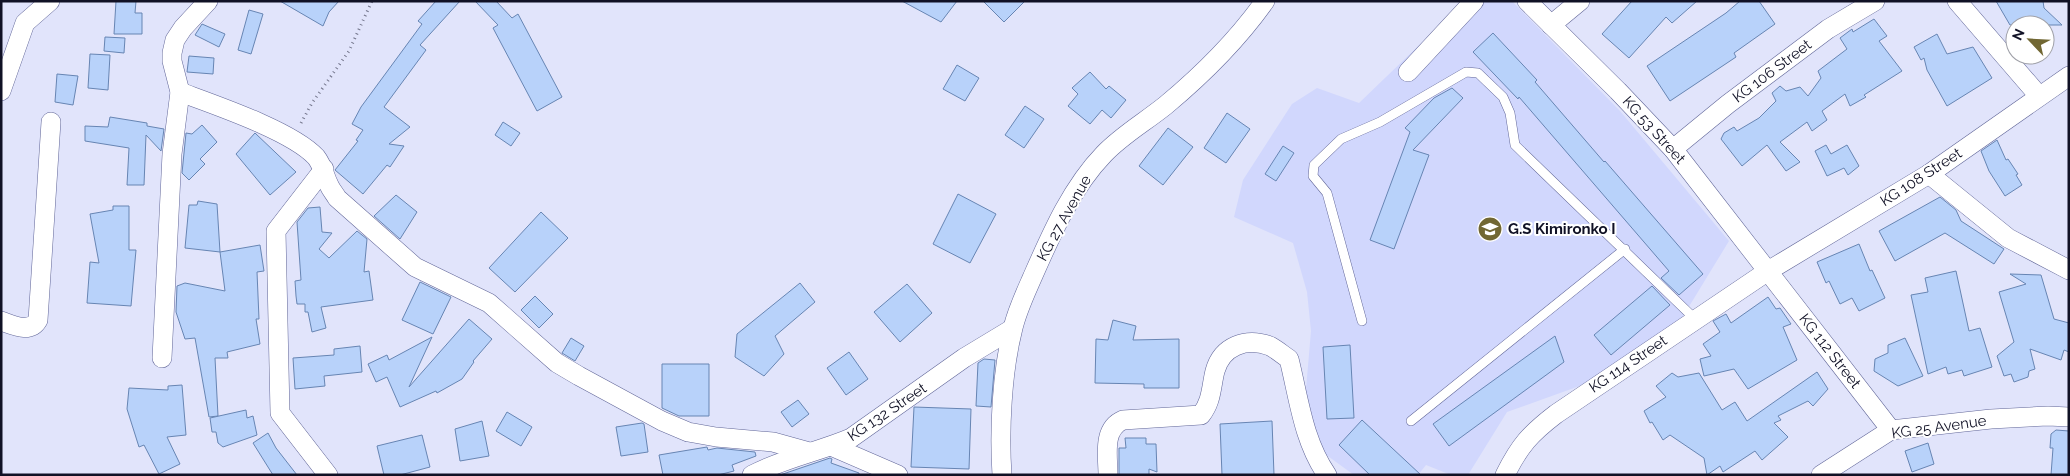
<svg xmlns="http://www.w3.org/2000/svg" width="2070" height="476" viewBox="0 0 2070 476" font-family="Raleway,sans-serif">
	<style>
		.built { fill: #d1d7fd }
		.building { fill: #b8d2fa; stroke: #6785b3 }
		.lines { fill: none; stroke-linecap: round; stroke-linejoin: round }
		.service-casing { stroke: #616698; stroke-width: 10 }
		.minor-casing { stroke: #616698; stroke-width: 20 }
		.path { stroke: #73758b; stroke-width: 3; stroke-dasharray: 1 4; stroke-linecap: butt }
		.service { stroke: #fff; stroke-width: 9 }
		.minor { stroke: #fff; stroke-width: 19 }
		.labels { text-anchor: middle; stroke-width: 4; stroke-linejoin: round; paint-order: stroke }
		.street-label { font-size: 15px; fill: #101125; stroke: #fff }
		.poi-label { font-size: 15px; font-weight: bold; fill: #101125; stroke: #fff; text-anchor: start }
	</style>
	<rect width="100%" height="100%" fill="#e1e4fb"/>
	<polygon class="built" points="1465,1 1512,1 1620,111 1729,241 1682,318 1610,375 1507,412 1468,475 1451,475 1426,465 1418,475 1354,475 1325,454 1305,401 1311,331 1307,292 1293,243 1234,217 1243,180 1292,104 1317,88 1359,103"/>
	<g class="building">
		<polygon points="116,1 136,1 135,13 142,13 142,34 114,34"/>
		<polygon points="280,1 339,1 329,12 323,26"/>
		<polygon points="436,1 460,1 420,45 426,50 384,107 410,127 389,144 404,146 390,167 387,165 363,194 335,170 358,141 356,140 363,130 352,124 361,107 422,24 418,21"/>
		<polygon points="475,1 496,1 512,18 518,14 562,97 537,111 493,28 498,25"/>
		<polygon points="902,1 957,1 941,22"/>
		<polygon points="983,1 1025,1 1004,22"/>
		<polygon points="1632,1 1697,1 1672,23 1666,17 1629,58 1602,34"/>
		<polygon points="1740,1 1759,1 1775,24 1734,53 1736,57 1670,101 1647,66 1726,13"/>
		<polygon points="1996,1 2043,1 2044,8 2062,25 2010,25"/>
		<polygon points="249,10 263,14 251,54 238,50"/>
		<polygon points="1874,19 1887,36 1879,41 1902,71 1864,95 1866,97 1850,106 1845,94 1822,111 1827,120 1812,131 1807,122 1780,142 1800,162 1786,171 1767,145 1742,166 1721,139 1724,133 1734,127 1737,131 1759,118 1776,101 1772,93 1780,86 1786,91 1800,87 1808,96 1821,78 1818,71 1847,49 1840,38 1852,29 1853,32"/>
		<polygon points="202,24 225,34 219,47 195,35"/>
		<polygon points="1493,33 1537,80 1535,82 1604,162 1605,161 1703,274 1679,295 1661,278 1669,271 1519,97 1518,99 1473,52"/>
		<polygon points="1937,34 1947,54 1973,47 1992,78 1947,106 1927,70 1924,58 1921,60 1914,47"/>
		<polygon points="105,37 125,38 124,53 104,51"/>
		<polygon points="90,54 110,55 108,90 88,88"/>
		<polygon points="189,56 214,58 213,74 187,72"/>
		<polygon points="957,65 979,78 965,101 943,89"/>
		<polygon points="1090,72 1106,89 1109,86 1126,100 1111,118 1102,110 1090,124 1068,106 1078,94 1072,88"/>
		<polygon points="57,74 78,76 73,105 55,102"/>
		<polygon points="1452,88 1463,98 1413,150 1429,155 1394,249 1370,240 1410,132 1405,128 1434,98"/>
		<polygon points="1025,106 1044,119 1024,148 1005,135"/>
		<polygon points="1227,113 1250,129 1226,163 1204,148"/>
		<polygon points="110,117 147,123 147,126 164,129 161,151 146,135 144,185 127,185 129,148 85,141 85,126 108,127"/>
		<polygon points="503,122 520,133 511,146 495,135"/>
		<polygon points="202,125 217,142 200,159 205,164 189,180 182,173 186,133 192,134"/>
		<polygon points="1168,128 1193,147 1163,185 1139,166"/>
		<polygon points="255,133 296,172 270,195 236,154"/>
		<polygon points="1997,140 2006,160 2008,159 2018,174 2016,175 2022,185 2005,196 1989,171 1981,151"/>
		<polygon points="1826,145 1831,154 1847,145 1859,166 1848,175 1844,168 1827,176 1815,151"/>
		<polygon points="1283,146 1294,153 1276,181 1265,174"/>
		<polygon points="958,194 996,214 970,263 933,244"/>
		<polygon points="396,195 417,212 400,239 374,216"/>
		<polygon points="1940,197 1956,210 1961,221 2004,249 1994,264 1945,233 1895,261 1879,231"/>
		<polygon points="198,201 217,204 220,252 185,248 189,205 197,205"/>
		<polygon points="113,206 129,206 129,250 136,250 131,306 87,303 90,262 99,263 90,214 113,210"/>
		<polygon points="320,207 322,232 332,233 319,249 329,258 357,231 367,239 364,272 369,271 373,300 321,307 326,328 312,332 308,312 305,312 305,304 297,304 296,296 295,281 301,280 297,222 308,208"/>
		<polygon points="541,212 568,238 515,292 489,268"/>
		<polygon points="1859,244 1870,271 1872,270 1885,298 1859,311 1852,298 1840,304 1829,281 1826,283 1817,262"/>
		<polygon points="260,245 264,271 257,272 259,319 256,319 260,344 227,352 228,358 215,358 218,416 209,417 195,338 185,339 176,312 177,286 185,283 225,291 220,252"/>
		<polygon points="1956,271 1969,331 1980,328 1992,367 1964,376 1962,370 1948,374 1946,367 1928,374 1911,295 1928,292 1925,278"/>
		<polygon points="2010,274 2041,275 2054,319 2069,323 2069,352 2064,350 2061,360 2030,349 2035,369 2029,371 2028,377 2014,382 2011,374 2004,376 1997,356 2014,342 1999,292 2026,284"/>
		<polygon points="420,282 451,297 433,334 402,320"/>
		<polygon points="800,283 815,302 775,336 784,354 764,376 735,357 737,334"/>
		<polygon points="907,284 932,313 900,342 874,312"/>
		<polygon points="1652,286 1670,305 1611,355 1594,335"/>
		<polygon points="535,296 553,314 539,328 521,310"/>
		<polygon points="1768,297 1776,309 1780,308 1791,324 1783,327 1797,360 1748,389 1734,369 1704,376 1700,359 1711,356 1703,344 1720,332 1713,321 1726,314 1731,323"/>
		<polygon points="469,319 492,339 473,361 474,362 462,379 437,393 436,391 400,407 387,377 376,382 368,364 387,355 389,360 432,337 409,387"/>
		<polygon points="1113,320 1136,326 1133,340 1179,339 1179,388 1144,388 1144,384 1095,383 1096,339 1108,340"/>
		<polygon points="1555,336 1564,362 1449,446 1433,424"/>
		<polygon points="571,338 584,346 575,361 562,353"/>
		<polygon points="1905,338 1923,376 1898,386 1874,371 1875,359 1888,353 1888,345"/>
		<polygon points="1350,345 1354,418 1327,419 1323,347"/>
		<polygon points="360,346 362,372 324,376 325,386 295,389 293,358 334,355 334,349"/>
		<polygon points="849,352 868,379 846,395 827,368"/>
		<polygon points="984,359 995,360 991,407 976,406 978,363"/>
		<polygon points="662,364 709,364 709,416 679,416 662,408"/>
		<polygon points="1817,372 1828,389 1813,406 1808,401 1778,416 1781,420 1774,423 1788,437 1762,460 1755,451 1723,472 1720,466 1707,475 1704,458 1670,435 1663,440 1652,422 1650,423 1644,411 1666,397 1656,386 1672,373 1678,377 1699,373 1722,410 1735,402 1747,421"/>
		<polygon points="182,385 186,435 167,437 180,464 159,474 144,445 139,447 127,409 129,388 168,390 168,386"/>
		<polygon points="798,400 809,414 792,427 781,412"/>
		<polygon points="914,407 971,409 969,469 911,467"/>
		<polygon points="246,410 247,418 253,416 257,435 223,447 218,443 216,432 212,432 210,418"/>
		<polygon points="507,412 532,427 521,446 496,431"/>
		<polygon points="1362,420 1421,475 1370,475 1339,445"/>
		<polygon points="482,421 489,456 460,461 455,429"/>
		<polygon points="1272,421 1274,475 1222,475 1220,424"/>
		<polygon points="642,423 644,424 648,452 621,456 616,427"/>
		<polygon points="2056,430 2069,431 2069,475 2051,475 2053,448 2050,448 2051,434"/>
		<polygon points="268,433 276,448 297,475 273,475 253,443"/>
		<polygon points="422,435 430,467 400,475 384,475 377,446"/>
		<polygon points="1125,438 1146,438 1146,444 1156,444 1157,472 1149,469 1149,475 1119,475 1119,448 1126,448"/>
		<polygon points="1928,443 1934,464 1912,472 1905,451"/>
		<polygon points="707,447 708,450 717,448 755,452 756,456 732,465 734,471 718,475 663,475 659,455"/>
		<polygon points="830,458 832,459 831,463 859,473 859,475 780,475"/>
	</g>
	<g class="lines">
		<defs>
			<g id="service">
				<polyline points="1362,321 1327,193 1313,176 1314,165 1341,139 1380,122 1466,72 1478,73 1503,97 1510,113 1515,145 1695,319"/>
				<polyline points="1411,421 1625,249"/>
			</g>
			<g id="minor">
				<polyline points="1527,1 1618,91 1673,149 1891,430"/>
				<polyline points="1957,1 2039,96"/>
				<polyline points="1551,25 1580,1"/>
				<polyline points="1408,72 1474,1"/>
				<polyline points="1,91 25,23 50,1"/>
				<path d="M 180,92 C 215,105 292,131 316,157 C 323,166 324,175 329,185 C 331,190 335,194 337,198 L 415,267 L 489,303 L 557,363 L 579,376 L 662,421 L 688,432 L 716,437 L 773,442 L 809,452"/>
				<polyline points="1673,149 1728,104 1828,29 1875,1"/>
				<polyline points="324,169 276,231 280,413 328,475"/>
				<polyline points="1929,174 2008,238 2069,270"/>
				<path d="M 1,321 C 13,325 30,334 38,320 L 51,122"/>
				<polyline points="162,358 172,154 180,92 172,61 172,53 175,40 183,28 208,1"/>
				<polyline points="831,446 898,475"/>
				<path d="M 752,475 C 784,458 818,452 851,438 L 964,358 L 1012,329"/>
				<path d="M 1002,475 C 999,430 1002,371 1013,328 C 1017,311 1025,294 1032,278 C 1051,235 1071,188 1104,154 C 1122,135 1145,122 1166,105 C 1202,75 1238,39 1265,1"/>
				<path d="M 1108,475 C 1108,456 1102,429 1123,420 L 1201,415 C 1212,401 1211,387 1215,371 C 1222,346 1246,337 1270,346 C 1276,349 1283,355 1289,359 C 1299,399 1303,440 1327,475"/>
				<path d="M 1505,475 C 1520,445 1530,434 1556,414 L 1768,271 L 1929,174 L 2069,76"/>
				<polyline points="1821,475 1891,430 1991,419 2048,416 2069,417"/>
			</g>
		</defs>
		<use href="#service" class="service-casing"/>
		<use href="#minor" class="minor-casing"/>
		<polyline class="path" points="301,123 312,103 349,51 372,1"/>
		<use href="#service" class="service"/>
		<use href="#minor" class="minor"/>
	</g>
	<defs>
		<symbol id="school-disc" viewBox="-11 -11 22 22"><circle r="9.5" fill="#716733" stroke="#fff"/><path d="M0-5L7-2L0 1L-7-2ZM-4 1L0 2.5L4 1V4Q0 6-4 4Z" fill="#fff"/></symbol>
	</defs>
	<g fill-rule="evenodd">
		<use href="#school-disc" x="1476" y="215" width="28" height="28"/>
	</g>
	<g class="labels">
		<g class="street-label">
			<text transform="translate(1772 71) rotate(-37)" y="5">KG 106 Street</text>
			<text transform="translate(1654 130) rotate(48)" y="5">KG 53 Street</text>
			<text transform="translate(1921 177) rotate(-33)" y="5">KG 108 Street</text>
			<text transform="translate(1064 218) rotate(-61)" y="5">KG 27 Avenue</text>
			<text transform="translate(1830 351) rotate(52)" y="5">KG 112 Street</text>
			<text transform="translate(1628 364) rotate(-34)" y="5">KG 114 Street</text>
			<text transform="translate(887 412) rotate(-34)" y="5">KG 132 Street</text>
			<text transform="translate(1939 427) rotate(-8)" y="5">KG 25 Avenue</text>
		</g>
		<g class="poi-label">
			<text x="1508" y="234">G.S Kimironko I</text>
		</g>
	</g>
	<rect width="2070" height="476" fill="none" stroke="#101125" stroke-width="5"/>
	<g transform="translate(2030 40) rotate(295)"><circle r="24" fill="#ffffff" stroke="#9fa0a8"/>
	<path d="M0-4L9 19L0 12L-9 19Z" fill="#716733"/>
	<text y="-8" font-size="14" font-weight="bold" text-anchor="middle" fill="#101125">N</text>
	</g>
</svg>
